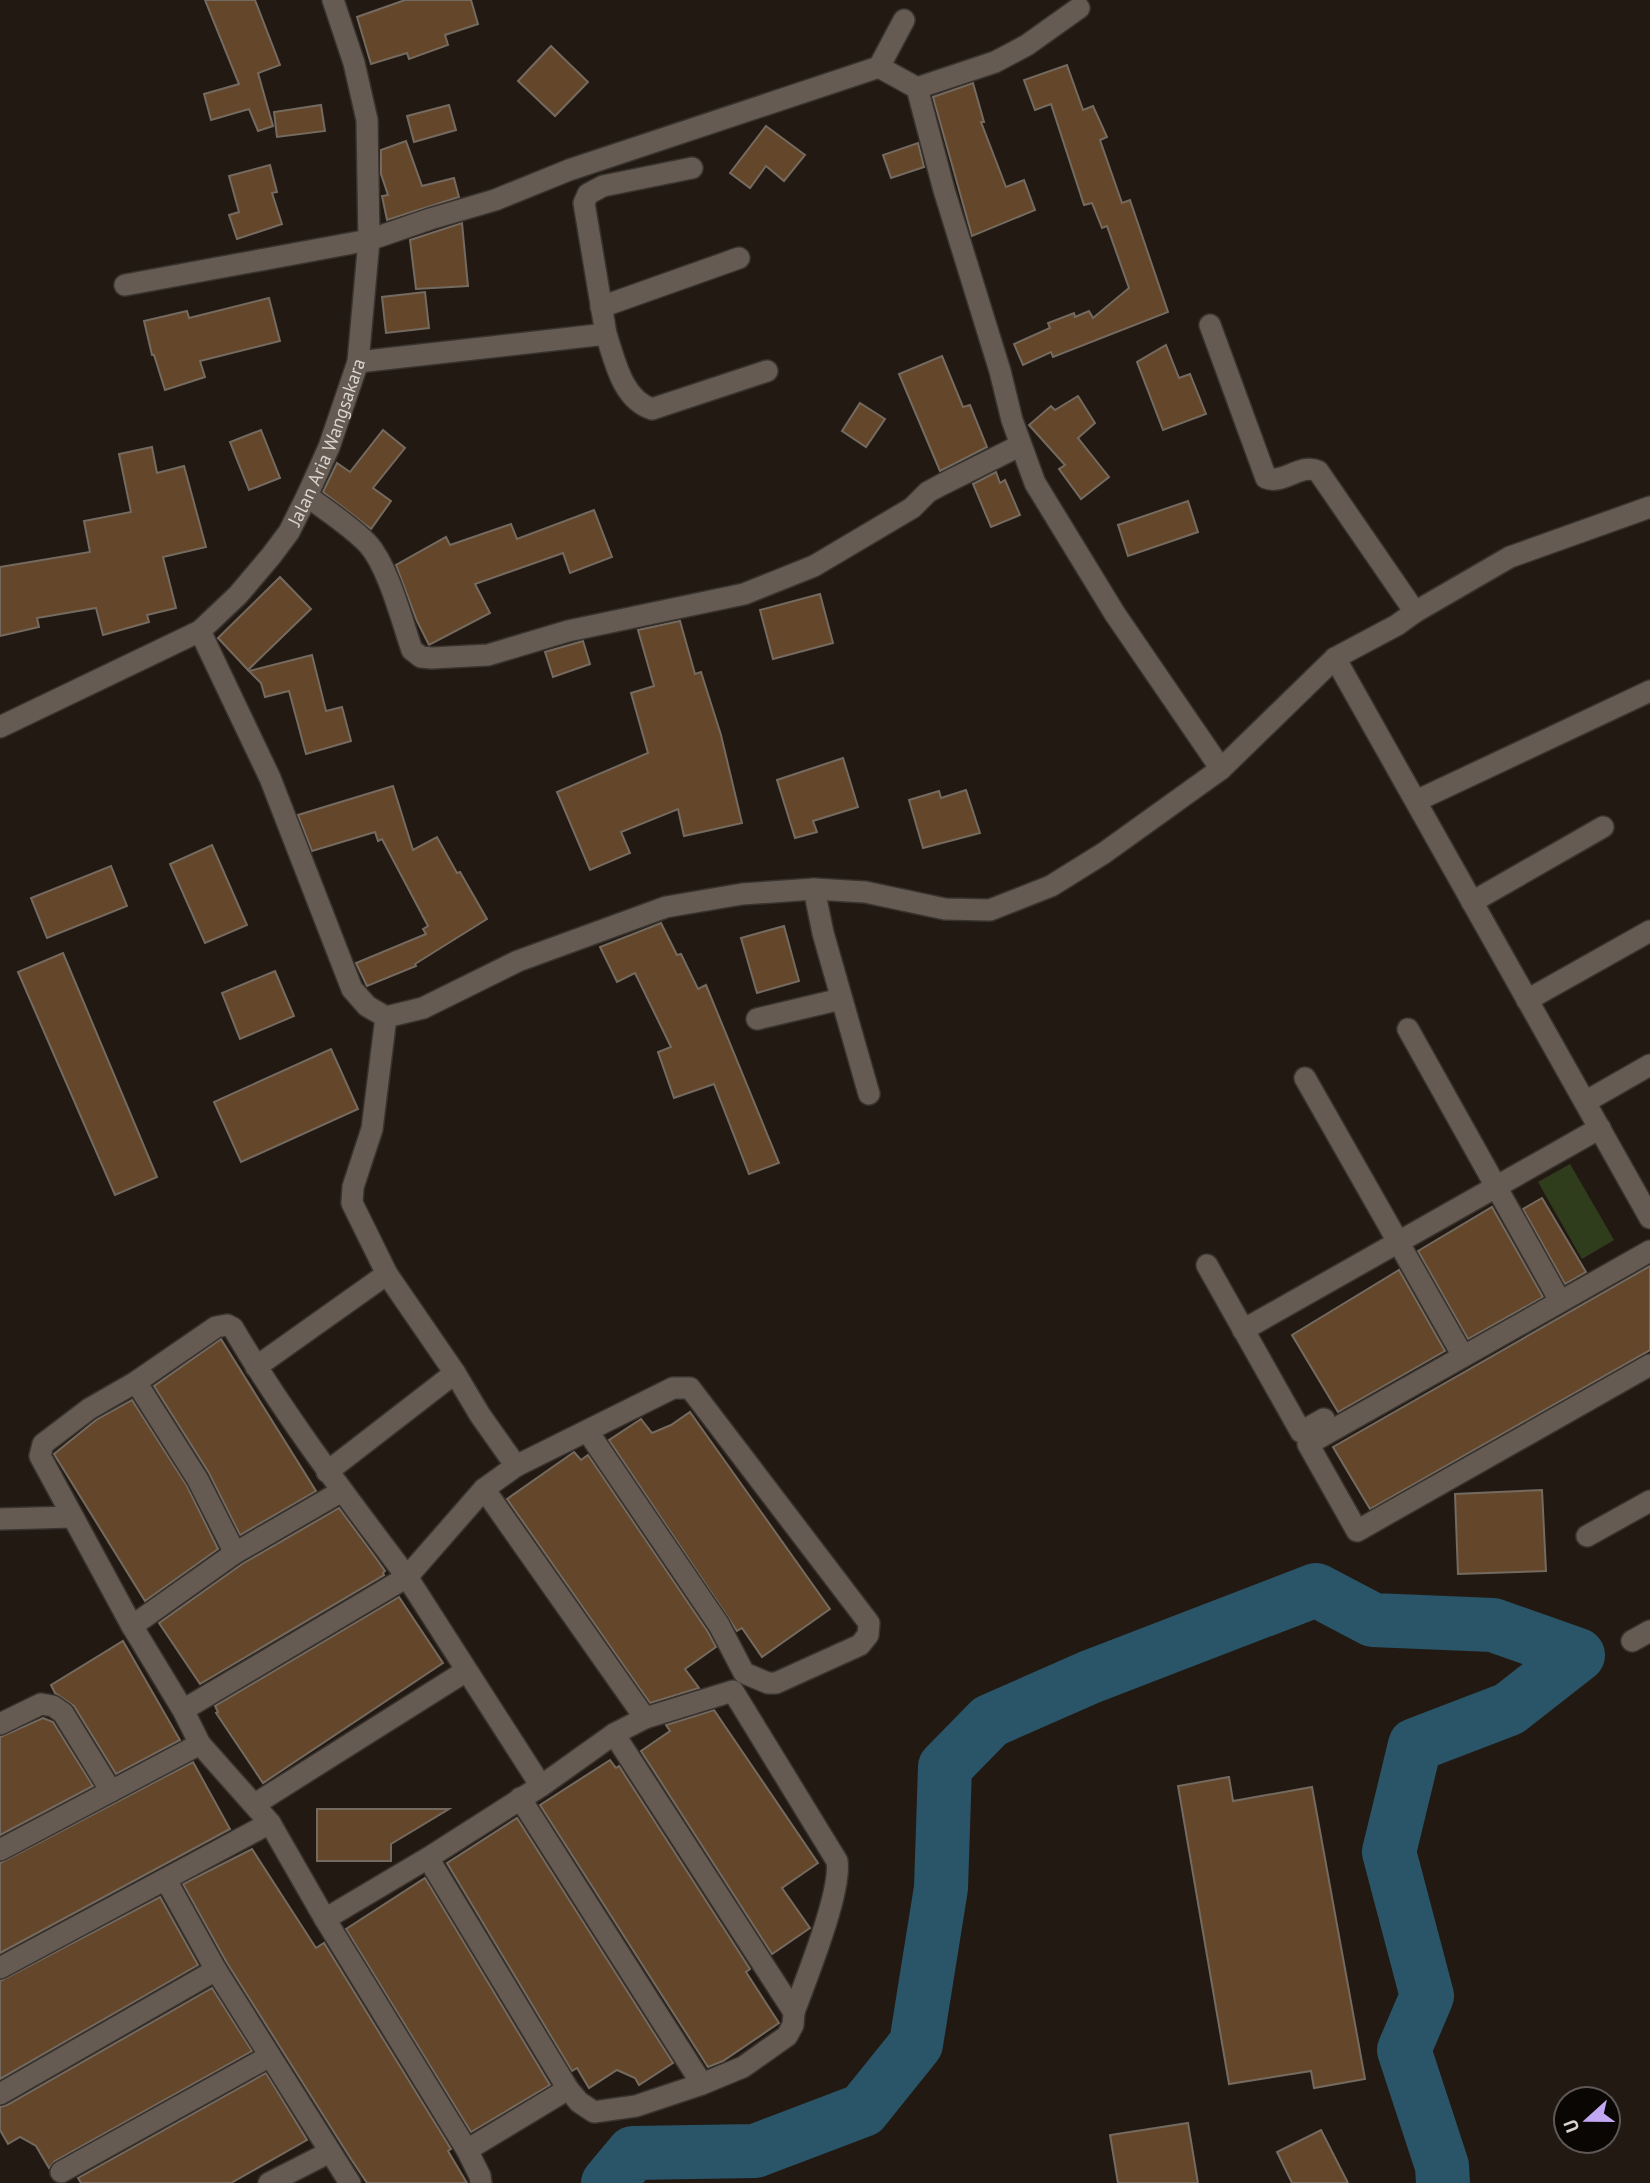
<svg xmlns="http://www.w3.org/2000/svg" width="1650" height="2183" viewBox="0 0 1650 2183" font-family="'PT Sans',sans-serif">
	<style>
		.green { fill: #303d1d }
		.lines { fill: none; stroke-linecap: round; stroke-linejoin: round }
		.river { stroke: #2a5568; stroke-width: 54 }
		.building { fill: #64472b; stroke: #746a60; stroke-width: 2 }
		.minor-casing { stroke: #39332f; stroke-width: 24 }
		.tertiary-casing { stroke: #39332f; stroke-width: 24 }
		.minor { stroke: #655b52; stroke-width: 21 }
		.tertiary { stroke: #655b52; stroke-width: 21 }
		.labels { text-anchor: middle; stroke-width: 6; stroke-linejoin: round; paint-order: stroke }
		.street-label { font-size: 19px; fill: #dad4cf; stroke: #090604 }
	</style>
	<rect width="100%" height="100%" fill="#221a12"/>
	<polygon class="green" points="1570,1164 1614,1240 1582,1259 1538,1182"/>
	<g class="lines">
		<polyline class="river" points="608,2183 633,2153 755,2151 863,2110 916,2044 941,1888 945,1767 990,1721 1090,1677 1316,1590 1373,1620 1493,1625 1578,1655 1509,1709 1415,1745 1389,1852 1427,1996 1404,2050 1442,2166 1443,2183"/>
	</g>
	<g class="building">
		<polygon points="205,0 255,0 280,65 258,73 273,126 258,131 249,109 211,120 204,94 239,84"/>
		<polygon points="405,0 471,0 478,24 445,35 448,45 409,59 407,53 371,64 357,17"/>
		<polygon points="551,46 588,82 555,116 518,81"/>
		<polygon points="1067,65 1083,110 1093,106 1107,137 1100,140 1122,203 1130,200 1168,312 1053,357 1051,352 1023,365 1014,344 1050,328 1048,323 1074,313 1075,317 1089,311 1093,318 1129,288 1107,226 1102,228 1092,203 1084,205 1051,104 1035,110 1024,80"/>
		<polygon points="973,83 984,122 981,122 1006,187 1024,180 1035,210 972,236 933,97"/>
		<polygon points="321,105 325,131 277,137 274,112"/>
		<polygon points="449,105 456,130 414,142 407,116"/>
		<polygon points="766,126 805,155 784,181 766,166 750,188 730,173"/>
		<polygon points="406,141 422,186 454,178 459,197 387,220 382,196 388,195 381,174 381,150"/>
		<polygon points="918,143 924,167 891,178 883,155"/>
		<polygon points="270,165 277,192 272,193 282,224 237,239 229,215 239,212 229,176"/>
		<polygon points="462,223 468,286 416,289 410,240"/>
		<polygon points="425,292 429,328 386,333 382,297"/>
		<polygon points="269,298 280,341 200,361 205,377 165,390 154,355 152,355 144,321 187,311 189,318"/>
		<polygon points="1166,345 1179,378 1190,374 1206,414 1163,430 1137,362"/>
		<polygon points="942,356 963,407 970,405 987,447 940,471 899,374"/>
		<polygon points="1078,396 1095,423 1078,438 1109,477 1081,499 1059,469 1065,465 1029,425 1051,406 1055,410"/>
		<polygon points="860,403 885,419 866,447 842,431"/>
		<polygon points="261,430 280,478 249,490 230,442"/>
		<polygon points="383,430 405,448 373,488 391,501 371,529 323,492 337,463 350,472"/>
		<polygon points="152,447 157,473 184,466 206,547 163,557 176,608 147,615 149,622 103,635 96,608 37,618 39,627 0,636 0,567 90,552 84,521 131,512 119,454"/>
		<polygon points="996,472 1000,483 1005,480 1020,515 991,527 973,484"/>
		<polygon points="1188,501 1198,532 1128,556 1118,525"/>
		<polygon points="594,510 612,557 570,573 563,553 475,584 490,613 429,645 417,621 396,565 446,537 450,545 511,524 517,539"/>
		<polygon points="280,577 311,609 248,670 218,638"/>
		<polygon points="820,594 833,643 773,659 760,610"/>
		<polygon points="680,621 695,674 701,672 721,735 742,823 684,836 678,809 621,832 630,853 590,870 557,792 648,753 631,693 654,686 638,630"/>
		<polygon points="583,641 590,664 553,677 545,652"/>
		<polygon points="312,655 326,711 342,707 351,741 306,754 289,691 265,697 261,683 249,671"/>
		<polygon points="843,758 858,807 813,821 817,832 795,838 777,780"/>
		<polygon points="393,786 413,850 437,837 457,873 460,872 487,919 415,964 416,966 367,986 356,963 426,934 423,929 428,926 382,839 378,841 375,832 312,851 298,815"/>
		<polygon points="966,790 980,833 923,848 909,800 939,791 941,798"/>
		<polygon points="212,845 247,925 205,943 170,864"/>
		<polygon points="111,866 127,906 47,938 31,898"/>
		<polygon points="661,923 677,955 681,954 698,989 706,985 779,1163 749,1174 714,1084 674,1098 658,1052 671,1047 635,973 617,982 600,947"/>
		<polygon points="784,926 799,981 757,993 741,938"/>
		<polygon points="63,953 157,1177 115,1195 18,972"/>
		<polygon points="275,971 294,1016 240,1039 222,993"/>
		<polygon points="331,1049 358,1109 241,1162 214,1102"/>
		<polygon points="1542,1198 1586,1272 1565,1284 1523,1209"/>
		<polygon points="1492,1207 1543,1297 1468,1339 1418,1251"/>
		<polygon points="1650,1266 1650,1350 1370,1509 1333,1447"/>
		<polygon points="1399,1270 1445,1351 1338,1412 1292,1335"/>
		<polygon points="221,1339 316,1491 240,1535 209,1473 154,1386"/>
		<polygon points="132,1400 187,1486 218,1549 145,1601 54,1454 96,1420"/>
		<polygon points="690,1412 830,1609 762,1657 742,1628 737,1631 609,1440 641,1419 652,1433 671,1425"/>
		<polygon points="574,1452 581,1460 588,1455 708,1632 716,1647 685,1669 699,1688 650,1703 507,1499"/>
		<polygon points="1542,1490 1546,1571 1458,1574 1455,1494"/>
		<polygon points="339,1508 373,1554 385,1571 383,1573 384,1575 200,1684 159,1623 242,1564"/>
		<polygon points="399,1597 443,1663 263,1783 216,1713 218,1712 215,1706"/>
		<polygon points="123,1641 180,1740 116,1774 74,1706 55,1693 51,1685"/>
		<polygon points="714,1710 818,1863 782,1888 810,1928 772,1954 641,1751 670,1731 666,1725"/>
		<polygon points="43,1718 53,1722 93,1786 0,1835 0,1737"/>
		<polygon points="610,1760 616,1768 619,1766 750,1969 746,1972 779,2023 723,2061 708,2067 540,1805"/>
		<polygon points="193,1762 230,1829 0,1953 0,1863"/>
		<polygon points="1229,1777 1233,1801 1312,1787 1365,2079 1314,2088 1311,2071 1229,2084 1178,1786"/>
		<polygon points="317,1809 449,1809 391,1844 391,1861 317,1861"/>
		<polygon points="517,1818 673,2063 639,2085 635,2078 617,2070 589,2088 577,2068 572,2071 447,1863"/>
		<polygon points="252,1849 316,1948 324,1943 451,2149 448,2151 467,2183 367,2183 351,2159 227,1963 183,1884"/>
		<polygon points="425,1878 550,2085 471,2132 346,1929"/>
		<polygon points="160,1897 198,1965 0,2079 0,1981"/>
		<polygon points="212,1988 252,2051 55,2161 49,2168 36,2146 20,2137 8,2144 0,2130 0,2107 7,2105"/>
		<polygon points="266,2073 307,2140 231,2183 81,2183 78,2178"/>
		<polygon points="1188,2123 1198,2183 1118,2183 1110,2135"/>
		<polygon points="1321,2130 1348,2183 1292,2183 1277,2152"/>
	</g>
	<g class="lines">
		<defs>
			<g id="minor">
				<polyline points="904,20 879,67 917,88 944,190 1000,371 1012,420 1035,483 1115,614 1221,769"/>
				<polyline points="917,88 995,62 1027,45 1079,8"/>
				<polyline points="125,285 369,240 430,219 495,200 569,170 879,67"/>
				<polyline points="601,307 739,258"/>
				<path d="M 1210,325 L 1266,478 C 1283,485 1300,463 1318,471 L 1415,612"/>
				<polyline points="606,334 584,203 588,194 603,186 692,168"/>
				<path d="M 358,362 L 606,334 C 615,361 622,399 652,409 L 767,371"/>
				<path d="M 307,496 C 327,511 351,526 368,544 C 388,566 402,621 412,650 L 421,657 L 432,658 L 488,655 L 568,631 L 744,594 L 814,566 L 912,508 L 928,492 L 941,485 L 1019,446"/>
				<polyline points="200,631 270,778 352,989 367,1006 386,1017 423,1008 518,961 666,907 742,894 814,889 865,892 945,909 990,910 1051,886 1104,853 1221,769 1335,658 1397,625 1415,612 1510,557 1650,507"/>
				<polyline points="1335,658 1650,1218"/>
				<polyline points="1416,801 1650,691"/>
				<polyline points="814,889 823,933 869,1094"/>
				<polyline points="1472,902 1603,827"/>
				<polyline points="1527,1000 1650,931"/>
				<polyline points="386,1017 372,1129 353,1187 352,1203 387,1274 455,1373 480,1415 516,1466 673,1388 690,1388 869,1623 868,1635 860,1645 776,1683 768,1683 744,1673 719,1625 588,1432"/>
				<polyline points="757,1019 841,999"/>
				<polyline points="1408,1029 1560,1301"/>
				<polyline points="1305,1078 1463,1356"/>
				<polyline points="1585,1102 1650,1065"/>
				<polyline points="1650,1251 1308,1444 1357,1531 1650,1365"/>
				<polyline points="1207,1265 1301,1432 1324,1419"/>
				<polyline points="1243,1330 1600,1128"/>
				<polyline points="256,1367 387,1274"/>
				<polyline points="136,1382 198,1480 235,1553"/>
				<polyline points="516,1466 484,1489 407,1577 541,1786"/>
				<polyline points="327,1472 455,1373"/>
				<polyline points="484,1489 645,1718"/>
				<polyline points="0,1519 72,1517"/>
				<polyline points="1587,1536 1650,1501"/>
				<polyline points="132,1626 235,1553 342,1491"/>
				<polyline points="1632,1641 1650,1631"/>
				<path d="M 183,1710 L 407,1577 C 346,1496 284,1415 233,1328 L 227,1325 L 216,1327 L 136,1382 L 89,1409 L 43,1444 L 40,1456 L 132,1626 L 183,1710 L 200,1744 L 270,1823 L 325,1919 L 467,2150 L 480,2176 L 481,2183"/>
				<polyline points="0,1724 41,1704 53,1706 63,1713 111,1791"/>
				<polyline points="520,1798 702,2084"/>
				<polyline points="255,1804 466,1671"/>
				<polyline points="0,1850 200,1744"/>
				<polyline points="428,1858 568,2089 579,2102 594,2112 636,2106 702,2084 743,2067 787,2036 793,2025 794,2012 614,1734"/>
				<polyline points="166,1880 216,1970 350,2183"/>
				<path d="M 325,1919 L 428,1858 L 541,1786 L 614,1734 L 645,1718 L 733,1691 L 837,1861 C 842,1891 806,1979 794,2012"/>
				<polyline points="0,1968 270,1823"/>
				<polyline points="0,2094 216,1970"/>
				<polyline points="467,2150 568,2089"/>
				<polyline points="61,2172 270,2056"/>
				<polyline points="269,2183 330,2152"/>
			</g>
			<g id="tertiary">
				<path id="s1" d="M 0,727 L 200,631 L 238,595 L 271,556 L 289,532 L 307,496 L 329,447 L 358,362 L 369,240 L 367,120 L 354,63 L 333,0"/>
			</g>
		</defs>
		<use href="#minor" class="minor-casing"/>
		<use href="#tertiary" class="tertiary-casing"/>
		<use href="#minor" class="minor"/>
		<use href="#tertiary" class="tertiary"/>
	</g>
	<g class="labels">
		<g class="street-label">
			<text dy="7" stroke="none"><textPath href="#s1" startOffset="453">Jalan Aria Wangsakara</textPath></text>
		</g>
	</g>
	<g transform="translate(1587 2120) rotate(249)"><circle r="33" fill="#090604" stroke="#5d5855" stroke-width="2"/>
	<path d="M0-5L12 26L0 18L-12 26Z" fill="#c2a7f2"/>
	<text y="-10" font-size="19" font-weight="bold" text-anchor="middle" fill="#dad4cf">U</text>
	</g>
</svg>
